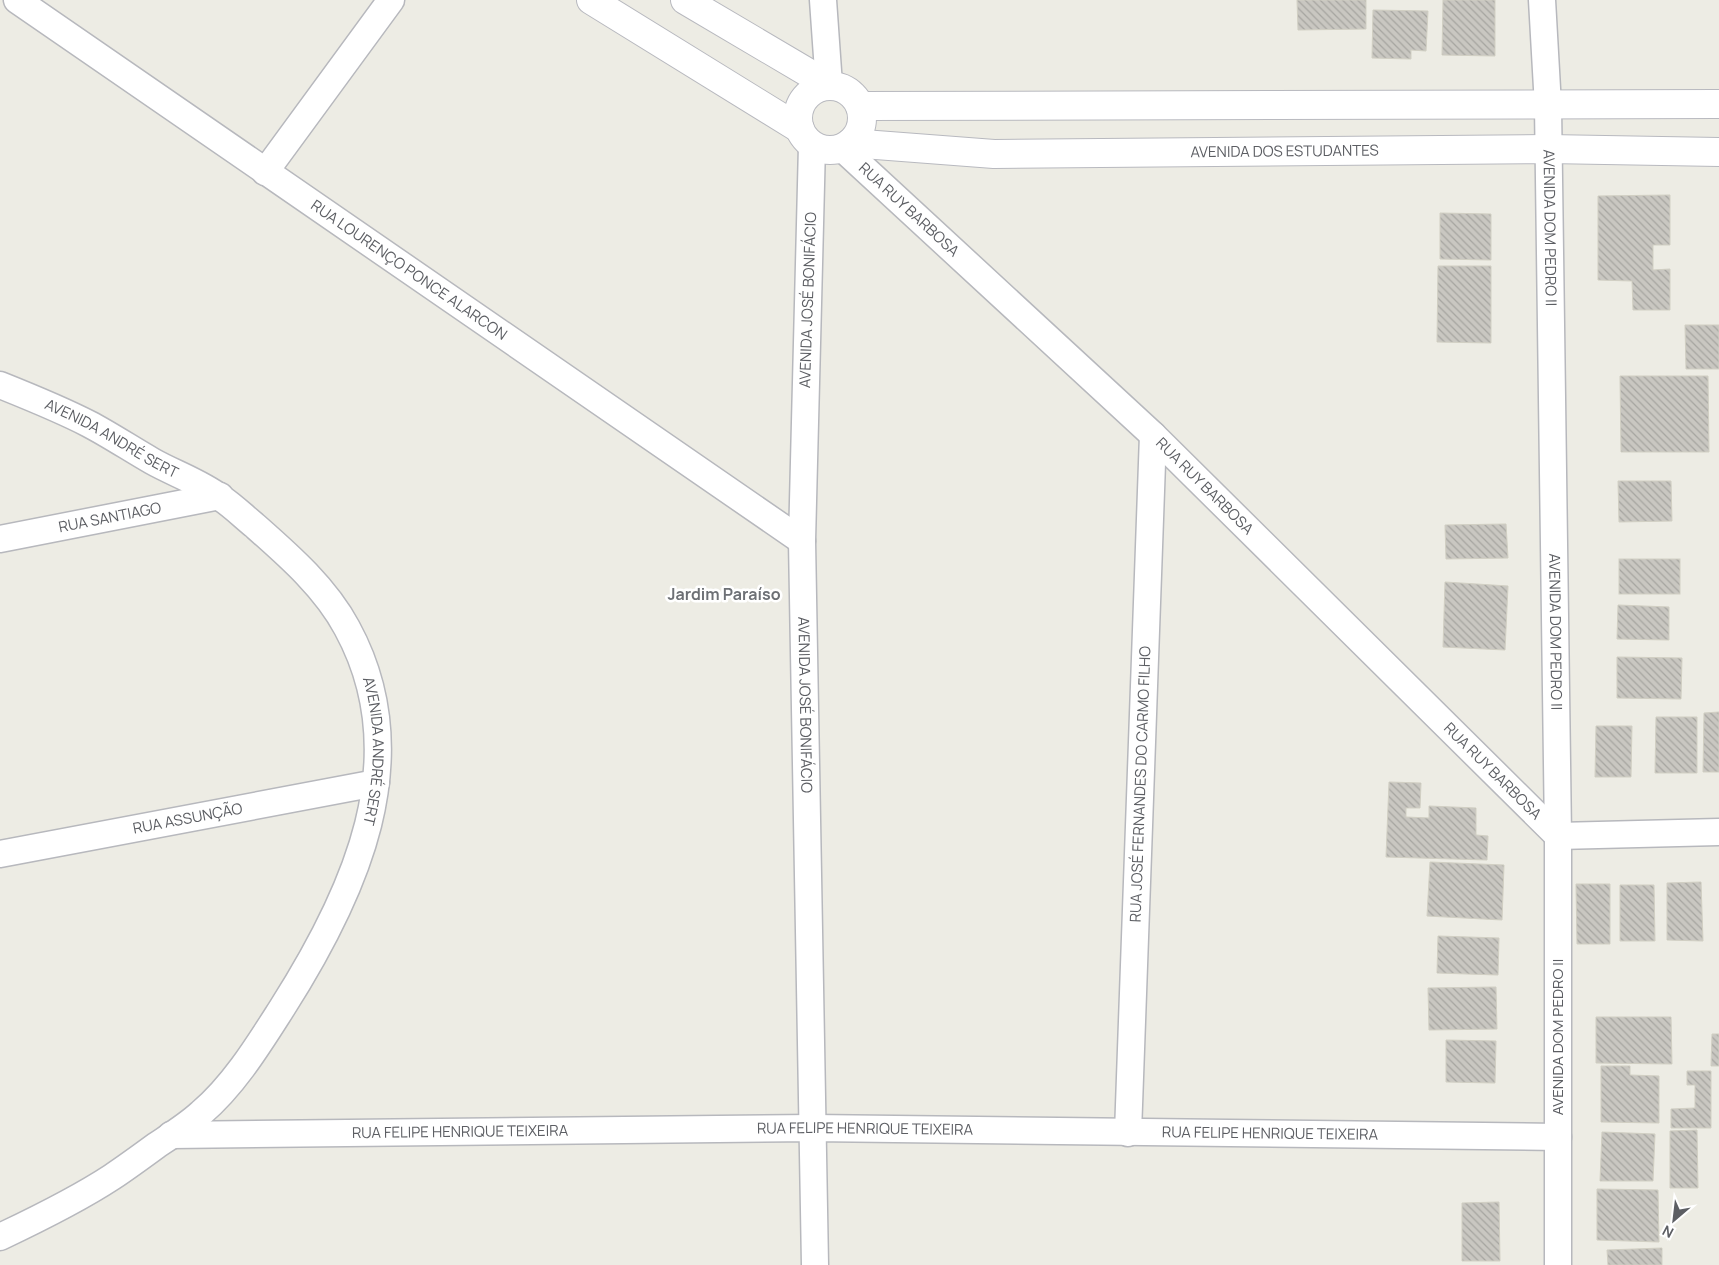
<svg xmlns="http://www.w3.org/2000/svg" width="1719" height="1265" viewBox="0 0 1719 1265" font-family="Manrope,sans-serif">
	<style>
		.building { fill: url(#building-back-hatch); stroke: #d1cfc3 }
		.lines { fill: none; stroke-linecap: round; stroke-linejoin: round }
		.street-casing { stroke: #b7b8bd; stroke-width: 29 }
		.secondary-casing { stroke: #b8b9bf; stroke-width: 30 }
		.street { stroke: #fff; stroke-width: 26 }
		.secondary { stroke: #fff; stroke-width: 28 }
		.labels { text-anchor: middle; stroke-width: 5; stroke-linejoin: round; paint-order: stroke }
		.street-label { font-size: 15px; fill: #5c5e63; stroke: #fff }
		.neighbourhood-label { font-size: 16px; font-weight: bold; fill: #6d7075; stroke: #fff }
	</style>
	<defs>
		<pattern id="building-back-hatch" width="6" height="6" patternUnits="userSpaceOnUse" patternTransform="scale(1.25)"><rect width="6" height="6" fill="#c9c7c1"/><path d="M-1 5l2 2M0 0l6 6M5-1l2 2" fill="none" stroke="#a6a5a0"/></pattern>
	</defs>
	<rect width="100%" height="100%" fill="#edece4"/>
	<g class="building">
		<polygon points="1297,0 1366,0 1366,29 1298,30"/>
		<polygon points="1443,0 1495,0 1495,56 1442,55"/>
		<polygon points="1373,10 1428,11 1426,51 1411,50 1411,59 1372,58"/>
		<polygon points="1670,195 1670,245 1653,245 1653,270 1670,269 1670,310 1633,310 1632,281 1598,280 1598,196"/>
		<polygon points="1440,213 1491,214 1491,260 1440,259"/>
		<polygon points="1438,266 1491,266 1491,343 1437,342"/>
		<polygon points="1685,325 1719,325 1719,369 1686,369"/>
		<polygon points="1620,376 1708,376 1709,452 1621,452"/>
		<polygon points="1618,481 1671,481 1672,521 1619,522"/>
		<polygon points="1506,524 1508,558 1446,559 1445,525"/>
		<rect x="1619" y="559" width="61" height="35"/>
		<polygon points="1445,582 1508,586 1505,650 1443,647"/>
		<polygon points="1618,605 1669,607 1669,640 1617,639"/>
		<polygon points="1617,657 1682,658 1681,699 1617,698"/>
		<polygon points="1719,712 1719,772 1703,772 1704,713"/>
		<polygon points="1656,717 1697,717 1697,773 1655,773"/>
		<polygon points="1596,726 1632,726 1631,777 1595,777"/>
		<polygon points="1389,782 1421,783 1420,808 1406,808 1406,817 1429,818 1429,806 1476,808 1476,835 1488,836 1487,860 1386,857"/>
		<polygon points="1430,862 1504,865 1502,920 1427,916"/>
		<polygon points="1701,882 1703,941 1667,940 1667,883"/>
		<polygon points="1576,884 1610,884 1610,944 1577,944"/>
		<polygon points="1620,885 1654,885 1655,941 1620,941"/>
		<polygon points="1438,936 1499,938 1498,975 1437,973"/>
		<polygon points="1496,987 1497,1029 1429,1030 1428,988"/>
		<polygon points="1596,1017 1671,1017 1672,1064 1596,1063"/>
		<polygon points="1712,1034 1719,1034 1719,1066 1711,1066"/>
		<polygon points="1446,1040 1496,1041 1495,1083 1446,1082"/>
		<polygon points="1601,1066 1630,1066 1630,1075 1659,1076 1659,1123 1601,1122"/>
		<polygon points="1687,1071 1711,1071 1711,1128 1671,1128 1671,1109 1695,1108 1695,1085 1687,1085"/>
		<polygon points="1697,1130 1698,1188 1670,1188 1670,1131"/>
		<polygon points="1602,1132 1655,1134 1653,1181 1600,1181"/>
		<polygon points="1597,1189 1658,1190 1659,1242 1597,1240"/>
		<polygon points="1499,1202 1500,1261 1462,1261 1462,1203"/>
		<polygon points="1662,1248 1662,1265 1608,1265 1607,1250"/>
	</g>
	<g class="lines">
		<defs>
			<g id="street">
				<path id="s1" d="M 17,0 L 802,541"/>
				<polyline points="823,0 829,85"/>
				<path id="s2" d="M 1542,0 L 1548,106 L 1558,836 L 1558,1265"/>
				<path id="s3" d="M 812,145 L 802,541 L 815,1265"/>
				<path id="s4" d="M 842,148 L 1153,435 L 1558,836 L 1719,832"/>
				<polyline points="265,172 391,0"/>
				<path id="s5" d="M 0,385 C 30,397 60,409 89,424 C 110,435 131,449 152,461 C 173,473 202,483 221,498 C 233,506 243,516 254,525 C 288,555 325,587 347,628 C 418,758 354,895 282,1008 C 259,1044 234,1085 201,1113 C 188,1125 172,1135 157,1145 C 142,1156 127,1167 112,1177 C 77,1200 38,1219 0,1237"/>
				<path id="s6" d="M 0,539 L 220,496"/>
				<path id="s7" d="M 0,854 L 376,783"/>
				<path id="s8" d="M 1128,1133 L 1153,435"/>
				<path id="s9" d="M 171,1135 L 813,1128 L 1558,1137"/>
			</g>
			<g id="secondary">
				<polyline points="591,0 800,129"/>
				<polyline points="685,0 829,85"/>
				<circle cx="830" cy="118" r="32"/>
				<polyline points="860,106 1719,104"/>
				<path id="s10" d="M 850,143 L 994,154 L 1548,149 L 1719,152"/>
			</g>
		</defs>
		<use href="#street" class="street-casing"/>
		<use href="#secondary" class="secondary-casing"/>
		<use href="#street" class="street"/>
		<use href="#secondary" class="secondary"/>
	</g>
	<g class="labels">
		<g class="street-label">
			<text dy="5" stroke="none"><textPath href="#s10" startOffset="435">AVENIDA DOS ESTUDANTES</textPath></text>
			<text dy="5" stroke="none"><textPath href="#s4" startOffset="91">RUA RUY BARBOSA</textPath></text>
			<text dy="5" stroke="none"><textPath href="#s2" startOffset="228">AVENIDA DOM PEDRO II</textPath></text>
			<text dy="5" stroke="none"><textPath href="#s1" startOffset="476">RUA LOURENÇO PONCE ALARCON</textPath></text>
			<text transform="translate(808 300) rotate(-88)" y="5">AVENIDA JOSÉ BONIFÁCIO</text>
			<text dy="5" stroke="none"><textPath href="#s5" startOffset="124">AVENIDA ANDRÉ SERT</textPath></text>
			<text dy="5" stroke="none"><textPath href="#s4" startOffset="496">RUA RUY BARBOSA</textPath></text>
			<text dy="5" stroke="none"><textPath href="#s6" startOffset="112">RUA SANTIAGO</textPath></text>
			<text dy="5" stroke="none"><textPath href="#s2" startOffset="632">AVENIDA DOM PEDRO II</textPath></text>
			<text dy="5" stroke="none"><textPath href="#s3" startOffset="560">AVENIDA JOSÉ BONIFÁCIO</textPath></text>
			<text dy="5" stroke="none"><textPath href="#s5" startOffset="559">AVENIDA ANDRÉ SERT</textPath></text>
			<text dy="5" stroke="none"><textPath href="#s4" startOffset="901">RUA RUY BARBOSA</textPath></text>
			<text dy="5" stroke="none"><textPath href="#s8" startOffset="349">RUA JOSÉ FERNANDES DO CARMO FILHO</textPath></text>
			<text dy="5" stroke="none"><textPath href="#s7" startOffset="191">RUA ASSUNÇÃO</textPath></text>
			<text transform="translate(1558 1037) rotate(-90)" y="5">AVENIDA DOM PEDRO II</text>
			<text dy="5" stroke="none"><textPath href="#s9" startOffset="694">RUA FELIPE HENRIQUE TEIXEIRA</textPath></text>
			<text dy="5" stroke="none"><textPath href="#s9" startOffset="289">RUA FELIPE HENRIQUE TEIXEIRA</textPath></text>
			<text dy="5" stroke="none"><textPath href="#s9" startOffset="1099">RUA FELIPE HENRIQUE TEIXEIRA</textPath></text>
		</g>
		<g class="neighbourhood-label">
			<text x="724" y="600">Jardim Paraíso</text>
		</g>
	</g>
	<g transform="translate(1674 1220) rotate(208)" stroke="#ffffff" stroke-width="4" paint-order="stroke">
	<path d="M0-4L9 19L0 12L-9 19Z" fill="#5c5e63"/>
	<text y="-8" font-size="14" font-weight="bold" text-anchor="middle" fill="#5c5e63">N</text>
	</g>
</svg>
